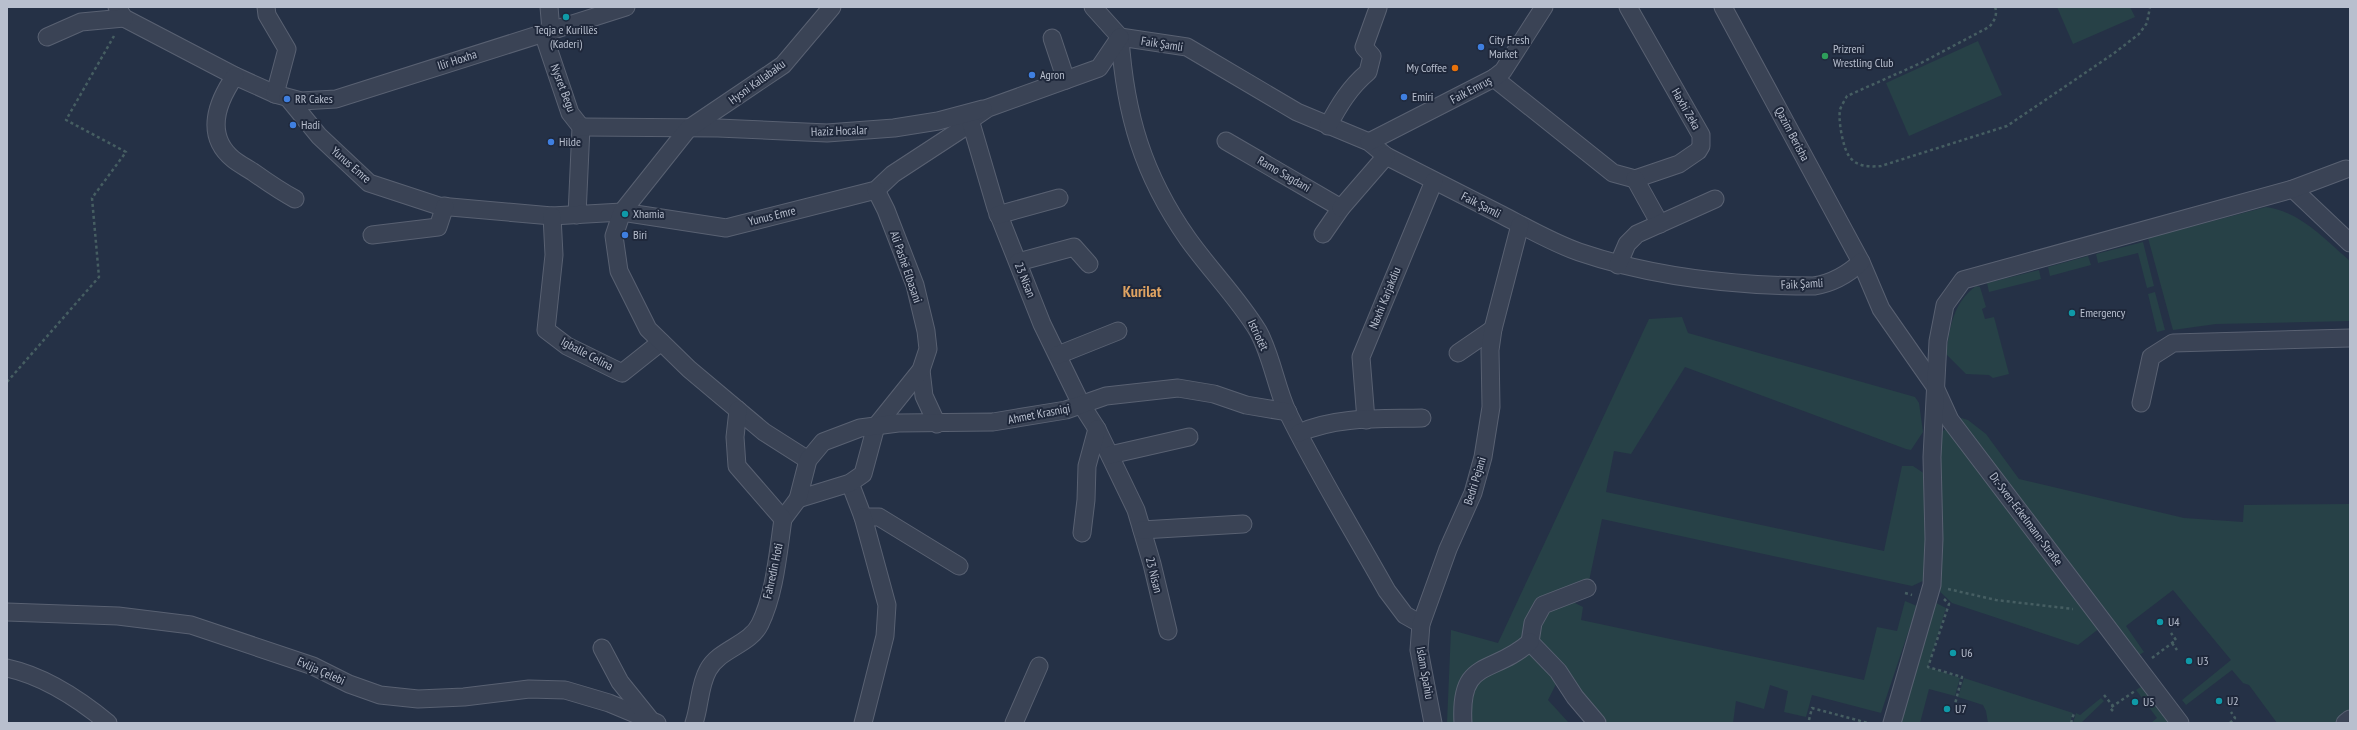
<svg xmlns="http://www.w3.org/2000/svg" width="2357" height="730" viewBox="0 0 2357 730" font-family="'PT Sans Narrow',sans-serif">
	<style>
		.grass { fill: #274147 }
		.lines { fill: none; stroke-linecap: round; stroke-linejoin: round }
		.minor-casing { stroke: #596172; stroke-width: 19 }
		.path { stroke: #465e62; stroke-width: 2.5; stroke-dasharray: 3 3; stroke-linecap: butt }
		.minor { stroke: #3a4355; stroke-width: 17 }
		.culture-dot { fill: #0f9aa8; stroke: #1f283b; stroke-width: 1.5 }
		.shop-dot { fill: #3f7fe0; stroke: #1f283b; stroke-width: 1.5 }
		.leisure-dot { fill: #2e9e5b; stroke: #1f283b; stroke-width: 1.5 }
		.food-dot { fill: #e8710a; stroke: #1f283b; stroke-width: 1.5 }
		.labels { text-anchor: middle; stroke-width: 4; stroke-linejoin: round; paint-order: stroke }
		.poi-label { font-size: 12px; fill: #b8bfce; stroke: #1f283b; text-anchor: start }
		.street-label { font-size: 12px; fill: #b8bfce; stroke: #1f283b }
		.district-label { font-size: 16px; font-weight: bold; fill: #dfa362; stroke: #1f283b }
	</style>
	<rect width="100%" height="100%" fill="#253146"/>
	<g class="grass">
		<polygon points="2057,7 2130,7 2135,17 2073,44"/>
		<polygon points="1978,41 2002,95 1909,136 1886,83"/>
		<path d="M 2266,207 C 2301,212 2324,239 2350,261 L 2350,321 L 2216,324 L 2173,330 L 2148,238 Z"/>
		<polygon points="2143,242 2154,286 2147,288 2138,253 2098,263 2096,254"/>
		<polygon points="2088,256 2091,265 2050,276 2048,267"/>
		<polygon points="2039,270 2041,279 1989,292 1987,283"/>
		<path d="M 1976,286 L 1980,287 L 1986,307 L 1982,309 L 1985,319 L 1994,317 L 2009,374 L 1993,378 L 1989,375 L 1966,374 L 1946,354 C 1950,327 1953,303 1976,286 Z"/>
		<polygon points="2155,292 2165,330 2157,332 2148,294"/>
		<polygon points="1682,317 1688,333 1915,397 1919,403 1923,432 1911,450 1906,449 1685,367 1631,454 1614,451 1606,492 1884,551 1902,466 1913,466 1925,474 1926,480 1925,580 1912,586 1602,519 1588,586 1560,595 1518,647 1475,668 1461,723 1447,723 1451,630 1498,643 1649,319"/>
		<polygon points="1958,417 1968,420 1986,434 2019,479 2184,518 2243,522 2244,505 2350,504 2350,713 2337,723 2277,723 2249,685 2243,683 2232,670 2186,705 2182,700 2231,660 2173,590 2126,626 2144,652 2136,657"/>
		<polygon points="1946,429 1950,430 2105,624 2078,645 1952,603 1937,589 1938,465 1941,432"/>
		<polygon points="1571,601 1583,607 1581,620 1864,680 1877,627 1897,631 1905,601 1917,606 1881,713 1812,695 1806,717 1784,712 1788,691 1770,685 1764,709 1736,701 1733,723 1602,723 1537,640 1543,612"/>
		<polygon points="1934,602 1946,608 1928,667 1960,678 1955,696 1929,689 1920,723 1897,723"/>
		<polygon points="1532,650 1559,678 1548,700 1569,723 1465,723 1477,672"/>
		<polygon points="1964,678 2073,713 2070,723 1988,723 1986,711 1983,705 1958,697"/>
		<polygon points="2145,684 2173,723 2151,723 2157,718 2136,690"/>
		<polygon points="2101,698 2104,701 2081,723 2073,723 2076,713 2080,715"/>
	</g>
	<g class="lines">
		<defs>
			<g id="minor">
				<polyline points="117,7 124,18 235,76 275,94 301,101 336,99 626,7"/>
				<polyline points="266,7 267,15 287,49 275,94"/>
				<polyline points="549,7 551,30"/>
				<polyline points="1093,7 1120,37"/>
				<polyline points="1723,7 1861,262 1881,309 1934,385 1950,420 2180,723"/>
				<polyline points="543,33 570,113 581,127 577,215"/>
				<polyline points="47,37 81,22 124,18"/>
				<path d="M 1120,37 L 1187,47 L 1297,112 L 1369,142 L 1386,156 C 1425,176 1464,196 1502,215 C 1527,228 1553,243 1579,252 C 1655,278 1734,286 1814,286 C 1833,283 1847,275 1861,262"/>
				<path d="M 1120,37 C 1125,114 1143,175 1188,239 C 1210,270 1238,298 1258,331 C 1272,356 1276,388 1288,413 C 1318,474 1354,532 1387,591 L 1405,615 L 1421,624"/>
				<polyline points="1052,38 1066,80"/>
				<path d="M 235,76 C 217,102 204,135 233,159 C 239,164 247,168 253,172 C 267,182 280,191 295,199"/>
				<polyline points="1494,78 1613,173 1635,179 1679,164 1698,151 1701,146 1701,135 1628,7"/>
				<polyline points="288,98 319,136 369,183 439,206 552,216 622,212 726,228 876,190 893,174 971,123 972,119 988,108 1099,68 1120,37"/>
				<polyline points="971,123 996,208 1042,324 1081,404 1097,429 1136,510 1152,564 1168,631"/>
				<path d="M 1328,126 C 1339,105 1350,87 1368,72 L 1372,56 L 1364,47 L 1378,8"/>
				<polyline points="581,127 718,128 827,133 894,128 938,121 983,109"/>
				<polyline points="1226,141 1341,208 1323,234"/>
				<polyline points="1369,142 1494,78 1503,71 1544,7"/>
				<polyline points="1635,179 1660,224"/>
				<polyline points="2293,189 2350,243"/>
				<polyline points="1341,208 1386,156"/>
				<polyline points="998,215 1059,198"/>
				<polyline points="552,216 554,255 546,330 567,346 622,373 661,342"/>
				<polyline points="372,235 438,227 445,206"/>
				<polyline points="1018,262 1074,247 1089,264"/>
				<polyline points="1618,265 1627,244 1637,234 1715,199"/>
				<polyline points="1458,353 1493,329"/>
				<polyline points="1058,355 1118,331"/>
				<polyline points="921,370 924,396 937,424"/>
				<polyline points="2141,403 2151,357 2173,343 2350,338"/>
				<polyline points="1366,420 1361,357 1434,181"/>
				<path d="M 1299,433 C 1337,416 1382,419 1422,418"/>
				<polyline points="1110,455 1189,437"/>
				<polyline points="808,460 764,432 689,369 648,329 619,271 614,236 622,212 688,129 783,65 832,7"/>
				<polyline points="850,483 863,517 879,517 959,566"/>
				<polyline points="798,499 850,483 863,474 876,426 921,370 928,349 926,331 915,285 886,210 876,190"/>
				<polyline points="863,517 887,605 885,636 863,723"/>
				<polyline points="783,519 798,499 808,460 823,442 860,428 898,423 993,422 1066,410 1106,396 1178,388 1214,394 1246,405 1288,412"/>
				<polyline points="1142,530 1243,524"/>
				<polyline points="1082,533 1086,500 1087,466 1097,429"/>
				<polyline points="1587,588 1543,605 1533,623 1530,642 1558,671 1575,697 1597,723"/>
				<polyline points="7,612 118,616 191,625 313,666 349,684 380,695 418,699 464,697 529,689 565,690 609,703 657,723"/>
				<polyline points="602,648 620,682 649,718"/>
				<path d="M 7,668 C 44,676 79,699 108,723"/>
				<path d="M 694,723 C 700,706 699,686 708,670 C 719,649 750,645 760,624 C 775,593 778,553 783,519 L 737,466 L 735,437 L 738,410"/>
				<polyline points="1014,723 1039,666"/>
				<polyline points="1433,723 1419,650 1421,624 1448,549 1473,493 1483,457 1491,407 1490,350 1493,329 1520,225"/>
				<path d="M 1463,723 C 1459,657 1492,676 1530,642"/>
				<polyline points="1892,723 1932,585 1934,539 1932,457 1938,341 1945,305 1963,280 2293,189 2346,169"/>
				<polyline points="2345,723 2350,719"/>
			</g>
		</defs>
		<use href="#minor" class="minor-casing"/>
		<g class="path">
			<path d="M 1995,7 C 1998,14 1994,22 1989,27 L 1921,63 L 1847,96 C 1845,100 1841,106 1840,110 C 1838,120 1843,148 1849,156 C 1856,167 1870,167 1881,166 L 2007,126 L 2113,54 L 2139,34 L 2147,23 L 2150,7"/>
			<polyline points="7,382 99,277 92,198 126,152 66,120 114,36"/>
			<polyline points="1948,589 1996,600 2073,609"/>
			<polyline points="1905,593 1912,595"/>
			<polyline points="1944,599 1949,604 1928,667 1962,677 1955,704"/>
			<polyline points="2172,643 2177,650"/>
			<polyline points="2152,658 2176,640 2171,633"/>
			<polyline points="2104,695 2113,706"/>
			<polyline points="2113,711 2110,708 2135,691"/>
			<polyline points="1809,720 1812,708 1868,723"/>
			<polyline points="2071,723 2074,713"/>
			<polyline points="2230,723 2235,718 2231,712"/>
		</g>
		<use href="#minor" class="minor"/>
	</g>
	<g class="culture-dot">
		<circle cx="566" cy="17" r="4"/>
		<circle cx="625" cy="214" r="4"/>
		<circle cx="2072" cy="313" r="4"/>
		<circle cx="2160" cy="622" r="4"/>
		<circle cx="1953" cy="653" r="4"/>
		<circle cx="2189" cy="661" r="4"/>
		<circle cx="2219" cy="701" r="4"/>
		<circle cx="2135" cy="702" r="4"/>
		<circle cx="1947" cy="709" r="4"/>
	</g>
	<g class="shop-dot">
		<circle cx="1481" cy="47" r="4"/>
		<circle cx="1032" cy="75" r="4"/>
		<circle cx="1404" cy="97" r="4"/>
		<circle cx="287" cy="99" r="4"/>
		<circle cx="293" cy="125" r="4"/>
		<circle cx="551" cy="142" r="4"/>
		<circle cx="625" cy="235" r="4"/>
	</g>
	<circle class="leisure-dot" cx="1825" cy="56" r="4"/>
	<circle class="food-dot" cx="1455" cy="68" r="4"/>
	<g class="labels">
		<g class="poi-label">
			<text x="566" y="34" text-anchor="middle">Teqja e Kurillës<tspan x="566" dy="14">(Kaderi)</tspan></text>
			<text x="1489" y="44">City Fresh<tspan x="1489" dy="14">Market</tspan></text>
			<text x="1833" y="53">Prizreni<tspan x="1833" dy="14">Wrestling Club</tspan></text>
			<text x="1447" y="72" text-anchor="end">My Coffee</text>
			<text x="1040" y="79">Agron</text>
			<text x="1412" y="101">Emiri</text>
			<text x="295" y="103">RR Cakes</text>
			<text x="301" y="129">Hadi</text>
			<text x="559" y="146">Hilde</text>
			<text x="633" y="218">Xhamia</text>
			<text x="633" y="239">Biri</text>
			<text x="2080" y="317">Emergency</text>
			<text x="2168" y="626">U4</text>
			<text x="1961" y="657">U6</text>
			<text x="2197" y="665">U3</text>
			<text x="2227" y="705">U2</text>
			<text x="2143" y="706">U5</text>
			<text x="1955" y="713">U7</text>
		</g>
		<g class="street-label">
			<text transform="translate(1162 44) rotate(9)" y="4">Faik Şamli</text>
			<text transform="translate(457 60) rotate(-18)" y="4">Ilir Hoxha</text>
			<text transform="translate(757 82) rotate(-36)" y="4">Hysni Kallabaku</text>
			<text transform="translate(563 88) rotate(69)" y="4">Nysret Begu</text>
			<text transform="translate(1471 90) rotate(-28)" y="4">Faik Emruş</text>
			<text transform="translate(1686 109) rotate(60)" y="4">Haxhi Zeka</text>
			<text transform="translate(839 131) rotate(-2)" y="4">Haziz Hocalar</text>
			<text transform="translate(1792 134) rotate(62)" y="4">Qazim Berisha</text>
			<text transform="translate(351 165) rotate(41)" y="4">Yunus Emre</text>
			<text transform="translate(1284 174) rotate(30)" y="4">Ramo Sagdani</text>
			<text transform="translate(1481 205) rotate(27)" y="4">Faik Şamli</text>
			<text transform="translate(772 216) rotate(-14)" y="4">Yunus Emre</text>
			<text transform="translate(906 267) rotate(71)" y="4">Ali Pashë Elbasani</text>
			<text transform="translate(1025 280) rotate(68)" y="4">23 Nisan</text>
			<text transform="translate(1802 284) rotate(-3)" y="4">Faik Şamli</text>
			<text transform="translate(1385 298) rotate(-68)" y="4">Naxhi Karjakdiu</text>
			<text transform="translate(1258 335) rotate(65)" y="4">Istriotët</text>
			<text transform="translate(587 354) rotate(28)" y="4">Igballe Celina</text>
			<text transform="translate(1039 414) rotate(-11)" y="4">Ahmet Krasniqi</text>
			<text transform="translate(1475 481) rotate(-73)" y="4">Bedri Pejani</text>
			<text transform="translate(2026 519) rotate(53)" y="4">Dr.-Sven-Eckelmann-Straße</text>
			<text transform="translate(773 571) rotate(-78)" y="4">Fahredin Hoti</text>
			<text transform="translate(1154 575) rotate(76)" y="4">23 Nisan</text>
			<text transform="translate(321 671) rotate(24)" y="4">Evlija Çelebi</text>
			<text transform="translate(1425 673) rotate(80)" y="4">Islam Spahiu</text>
		</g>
		<g class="district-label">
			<text x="1142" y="297">Kurilat</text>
		</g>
	</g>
	<rect width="2357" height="730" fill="none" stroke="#b8bfce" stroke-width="16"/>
</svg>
